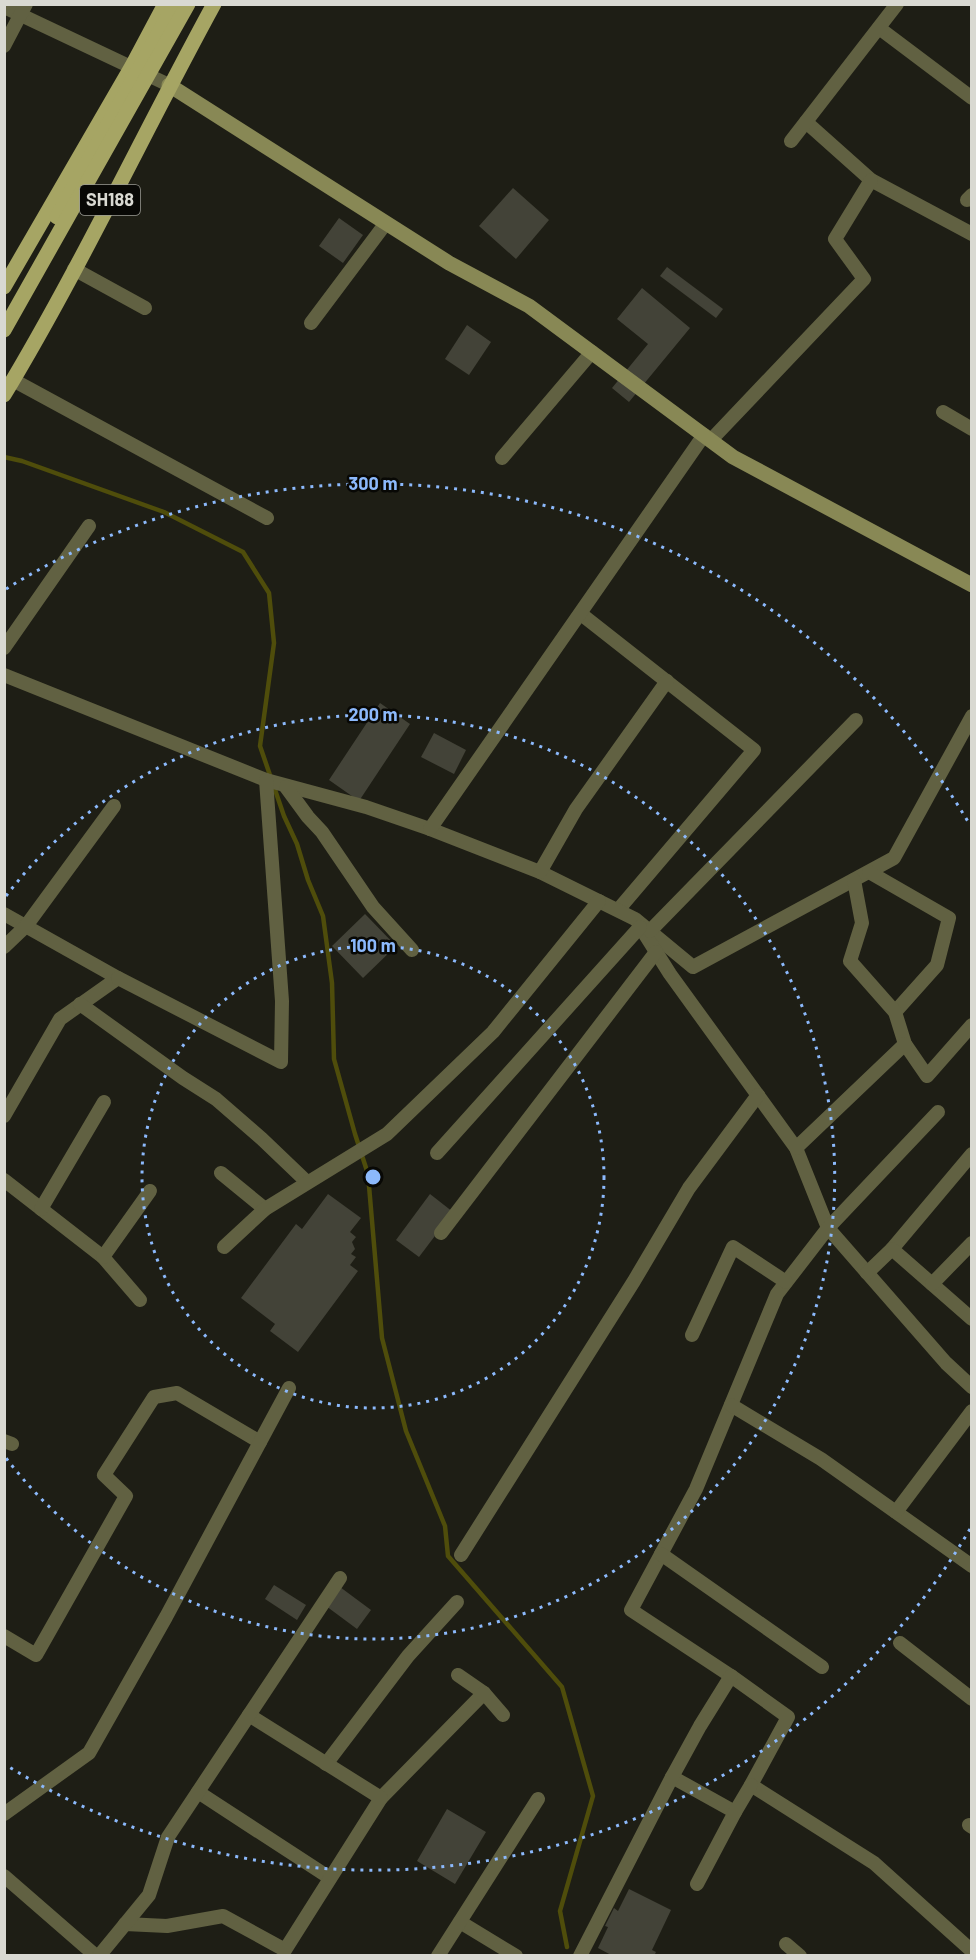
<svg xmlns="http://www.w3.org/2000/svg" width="976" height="1960" viewBox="0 0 976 1960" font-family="Barlow,sans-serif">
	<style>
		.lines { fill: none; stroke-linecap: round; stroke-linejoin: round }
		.stream { stroke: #4f4d0b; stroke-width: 4.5 }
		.building { fill: #434338 }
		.street { stroke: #616142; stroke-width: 14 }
		.secondary { stroke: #885; stroke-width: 15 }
		.primary { stroke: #a6a564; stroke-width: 15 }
		.primary-bridge { stroke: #a6a564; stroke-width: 15 }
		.ring { fill: none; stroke: #8cb9fc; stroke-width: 3; stroke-dasharray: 3 6 }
		.labels { text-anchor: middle; stroke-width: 5; stroke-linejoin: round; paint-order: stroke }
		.shield { fill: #080805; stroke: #9a9a94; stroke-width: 1.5 }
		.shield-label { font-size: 18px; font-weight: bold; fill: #d9d9d2 }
		.centre { fill: #8cb9fc; stroke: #080805; stroke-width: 3 }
		.ring-label { font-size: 18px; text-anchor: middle; font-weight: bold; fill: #8cb9fc; stroke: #080805; stroke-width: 5; stroke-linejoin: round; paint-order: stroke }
	</style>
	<rect width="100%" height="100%" fill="#1e1e15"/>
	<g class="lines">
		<polyline class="stream" points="4,457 22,461 164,512 243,552 269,593 274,643 260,746 284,816 297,844 308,880 323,916 332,983 334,1059 355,1134 368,1174 382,1338 406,1431 445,1526 448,1556 562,1687 593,1796 560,1911 567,1947"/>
	</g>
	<g class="building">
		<polygon points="513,188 549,220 516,259 479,226"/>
		<polygon points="339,218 363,235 343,263 319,246"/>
		<polygon points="667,267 723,309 716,318 660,276"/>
		<polygon points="642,288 690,328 629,402 612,388 648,344 617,319"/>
		<polygon points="467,325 491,342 469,375 445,359"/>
		<polygon points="380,703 410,724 359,801 329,780"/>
		<polygon points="434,733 466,750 454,774 421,757"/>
		<polygon points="365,914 396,946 363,978 332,946"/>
		<polygon points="328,1194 361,1218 350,1232 356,1237 352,1242 355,1249 351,1254 356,1257 350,1265 358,1271 298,1352 270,1331 275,1324 241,1298 296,1224 302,1229"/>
		<polygon points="430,1194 453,1212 419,1257 396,1240"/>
		<polygon points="274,1585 306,1605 297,1620 265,1599"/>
		<polygon points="340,1587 371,1610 357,1629 326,1606"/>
		<polygon points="447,1809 486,1832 455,1884 417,1861"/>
		<polygon points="629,1889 671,1910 652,1950 656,1952 654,1956 613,1956 598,1948 608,1927 605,1926 614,1908 618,1911"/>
	</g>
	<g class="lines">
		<g class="street">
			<polyline points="4,7 169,85"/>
			<polyline points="879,28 972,98"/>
			<polyline points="4,46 26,4"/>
			<polyline points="806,122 871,180 972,234"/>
			<polyline points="791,141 897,4"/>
			<polyline points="967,200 972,195"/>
			<polyline points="74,269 145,308"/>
			<polyline points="311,323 386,223"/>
			<polyline points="13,380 267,518"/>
			<polyline points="943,412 972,429"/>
			<polyline points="711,440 864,279 835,239 871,180"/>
			<polyline points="502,458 592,352"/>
			<polyline points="581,614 754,750 618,910"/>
			<polyline points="4,648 89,526"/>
			<polyline points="4,675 266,780 366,807 430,829 540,872 635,919 693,967 894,858 972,716"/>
			<polyline points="286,787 308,817 322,832 373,907 412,950"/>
			<polyline points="430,829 704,435"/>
			<polyline points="540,872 576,809 667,681"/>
			<polyline points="869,872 949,918 937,965 895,1012"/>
			<polyline points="854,880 862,923 850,961 895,1012 905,1044 927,1076 972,1025"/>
			<polyline points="4,914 118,978 60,1019 4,1116"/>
			<polyline points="641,928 670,974 796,1148 828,1228 946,1363 972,1387"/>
			<polyline points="650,931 856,720"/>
			<polyline points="4,947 26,926 114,806"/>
			<polyline points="118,978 281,1062 282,1001 266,780"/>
			<polyline points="80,1004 183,1078 216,1099 262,1139 307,1182"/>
			<polyline points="938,1112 828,1228 777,1294 696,1489 631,1610 731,1676 788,1717 751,1785 874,1863 972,1951"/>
			<polyline points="796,1148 905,1044"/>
			<polyline points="437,1153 640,927"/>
			<polyline points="221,1173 265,1209"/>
			<polyline points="4,1180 103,1257 140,1300"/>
			<polyline points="41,1209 104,1102"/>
			<polyline points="441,1233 656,952"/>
			<polyline points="224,1247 265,1209 387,1134 493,1032 599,901"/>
			<polyline points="892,1249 972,1154"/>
			<polyline points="103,1257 150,1191"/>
			<polyline points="867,1273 892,1249 972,1319"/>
			<polyline points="932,1284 972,1243"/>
			<polyline points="692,1335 733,1247 786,1282"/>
			<polyline points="731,1405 821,1459 972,1566"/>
			<polyline points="4,1441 12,1444"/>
			<polyline points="896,1512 972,1411"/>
			<polyline points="661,1554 822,1667"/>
			<polyline points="461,1555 634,1281 689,1188 758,1095"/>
			<polyline points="4,1636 36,1655 126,1496 104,1475 154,1397 177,1393 260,1442"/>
			<polyline points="900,1643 972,1699"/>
			<polyline points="458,1675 484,1693 503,1715"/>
			<polyline points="326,1764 408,1656 457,1602"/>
			<polyline points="672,1777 735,1812"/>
			<polyline points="198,1792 330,1878"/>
			<polyline points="381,1798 484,1693"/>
			<polyline points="4,1814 89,1753 166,1617 289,1388"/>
			<polyline points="969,1825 972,1827"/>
			<polyline points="4,1876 96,1956"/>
			<polyline points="697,1884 735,1812 751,1785"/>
			<polyline points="460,1922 516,1956"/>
			<polyline points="125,1924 167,1926 223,1916 285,1950 381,1798 249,1715"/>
			<polyline points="786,1944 800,1956"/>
			<polyline points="99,1956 149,1895 168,1837 340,1578"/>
			<polyline points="438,1956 538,1799"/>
			<polyline points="580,1956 672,1777 700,1726 731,1676"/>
		</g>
		<polyline class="secondary" points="169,85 449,263 529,306 733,457 972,585"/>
		<g class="primary">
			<polyline points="4,287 132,66 165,4"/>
			<path d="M 4,395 C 80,269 143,134 214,4"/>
		</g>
		<g class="primary-bridge">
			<polyline points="57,217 175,4"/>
			<polyline points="4,330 188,4"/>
		</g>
	</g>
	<g class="ring">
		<circle cx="373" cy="1177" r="231"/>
		<path d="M6 896A462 462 0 1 1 6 1458"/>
		<path d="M970 1529A693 693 0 0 1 6 1765M6 589A693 693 0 0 1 970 825"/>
	</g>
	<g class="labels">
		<rect class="shield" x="80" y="185" width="60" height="30" rx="4.5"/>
		<g class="shield-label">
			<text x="110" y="206">SH188</text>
		</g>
	</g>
	<circle cx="373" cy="1177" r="9" class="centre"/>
	<g class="ring-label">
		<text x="373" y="490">300 m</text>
		<text x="373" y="721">200 m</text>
		<text x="373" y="952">100 m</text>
	</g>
	<rect width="976" height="1960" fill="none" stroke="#d9d9d2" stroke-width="12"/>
</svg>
